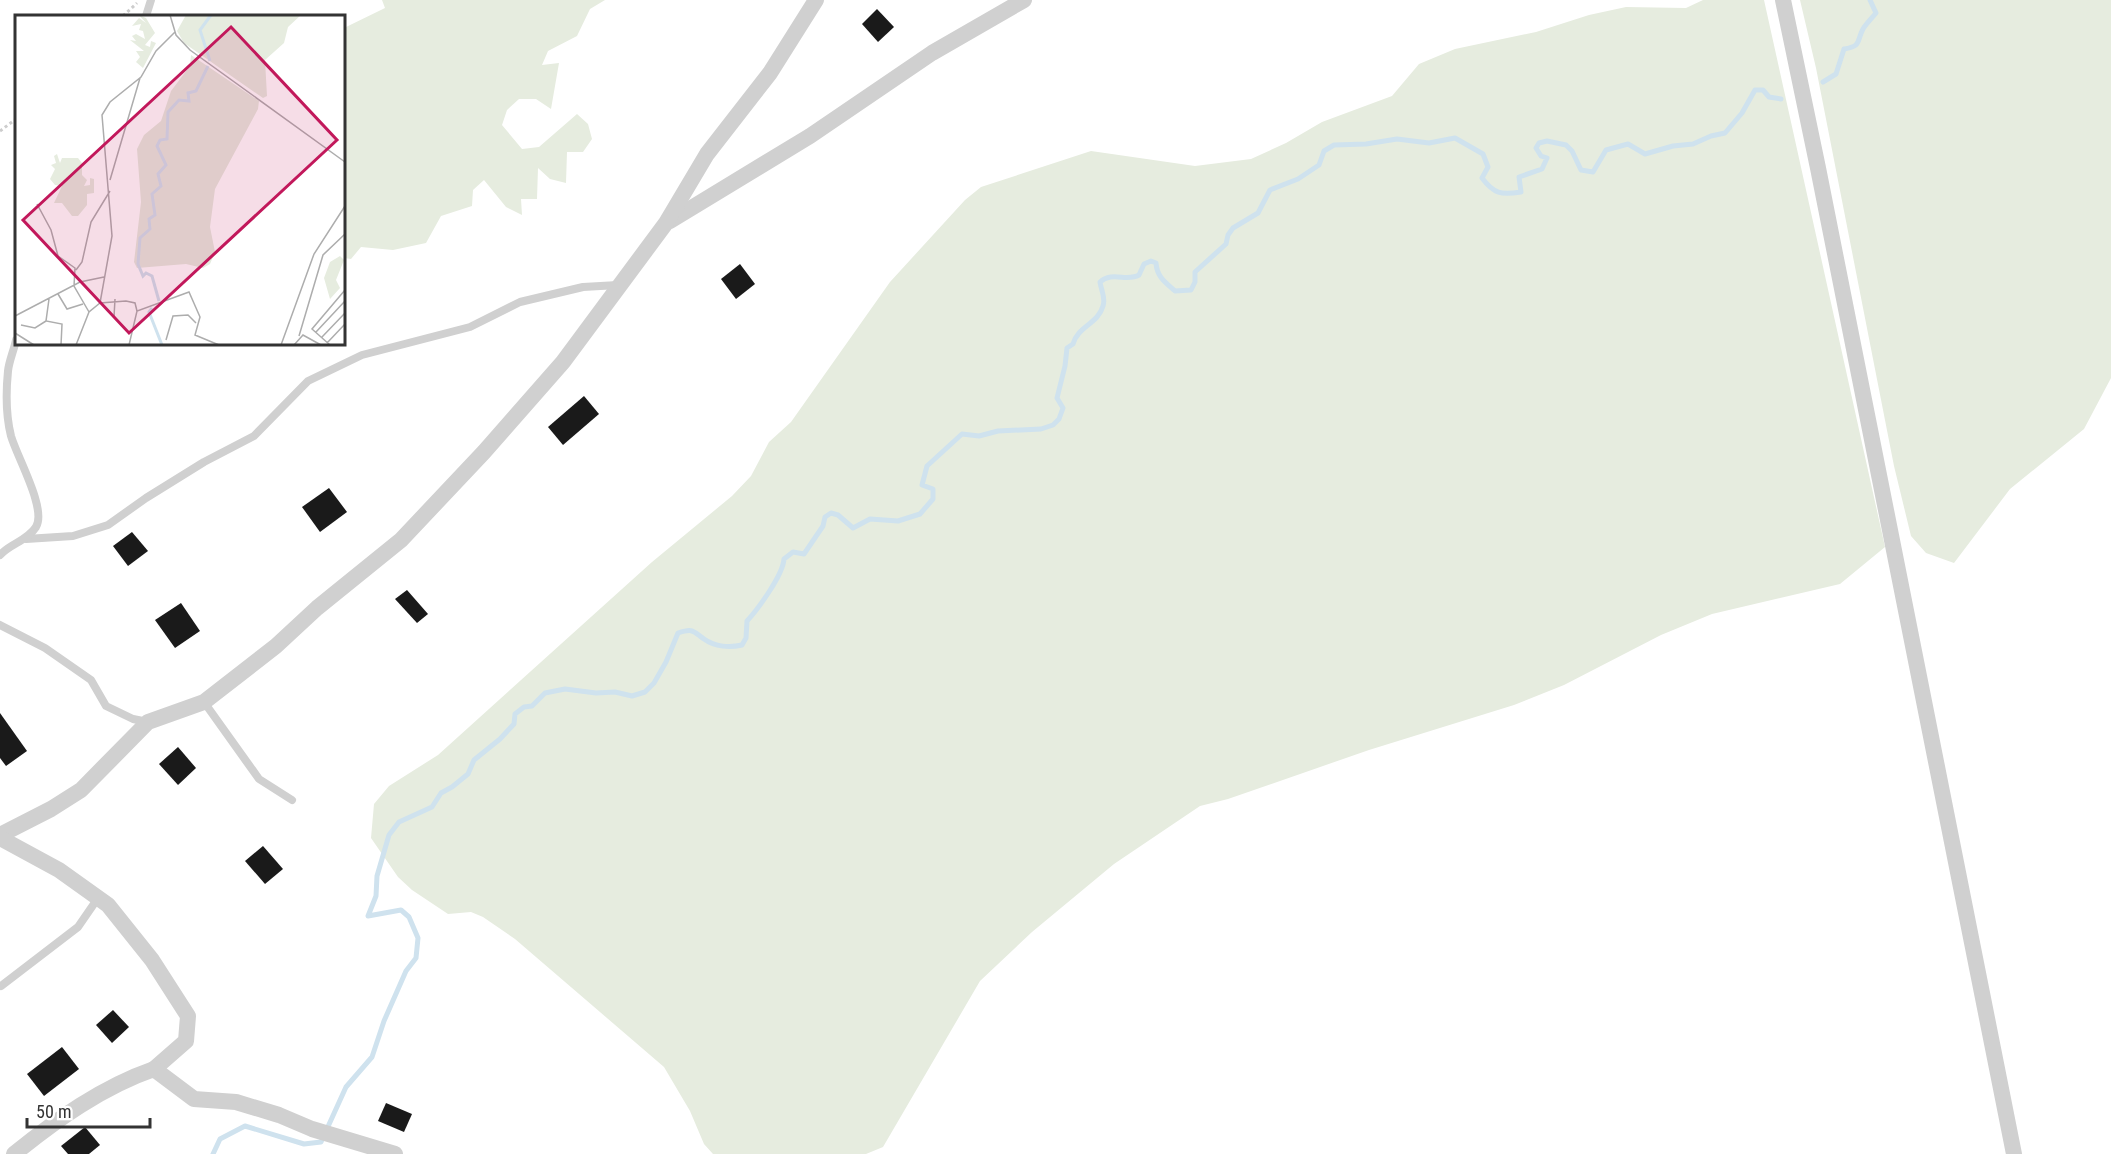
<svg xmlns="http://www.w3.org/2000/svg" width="2111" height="1154" viewBox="0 0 2111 1154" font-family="'Roboto Condensed',sans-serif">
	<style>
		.green { fill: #e6ecdf }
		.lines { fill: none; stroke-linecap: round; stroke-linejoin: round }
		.stream { stroke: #cfe2ee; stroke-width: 5 }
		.building { fill: #1a1a1a }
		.path { stroke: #cdcdcd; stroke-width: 3; stroke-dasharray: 3 3; stroke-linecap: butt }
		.service { stroke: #d0d0d0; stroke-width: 8 }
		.minor { stroke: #d0d0d0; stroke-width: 16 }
		.inset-river { fill: none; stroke: #cfe2ee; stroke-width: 3 }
		.inset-road { fill: none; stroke: #adadad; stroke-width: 1.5 }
		.view { fill: #c2185b; fill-opacity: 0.15; stroke: #c2185b; stroke-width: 3 }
		.inset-edge { fill: none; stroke: #333; stroke-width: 3 }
	</style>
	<rect width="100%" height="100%" fill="#fff"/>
	<g class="green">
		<polygon points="382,0 605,0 590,9 577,36 548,51 542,65 559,63 551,109 536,99 519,99 507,110 502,125 522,149 539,147 577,114 588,124 592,139 583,152 567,152 566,183 550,179 538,168 537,199 521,199 522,215 506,207 484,180 473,190 472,206 441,216 426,243 393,250 361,247 351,259 344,258 344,28 385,8"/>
		<polygon points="1703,0 1764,0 1885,547 1840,584 1712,614 1661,635 1564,685 1514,705 1369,750 1228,799 1200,806 1114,864 1032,932 980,981 883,1147 866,1154 713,1154 704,1144 690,1111 664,1067 515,939 483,917 471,912 448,914 412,890 398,877 371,838 374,804 389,786 438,755 652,562 732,496 751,476 769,442 791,422 890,282 965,200 981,187 1091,151 1195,166 1251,159 1286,143 1322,122 1392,96 1419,64 1455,49 1536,32 1589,15 1626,7 1686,8"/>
		<polygon points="1800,0 2111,0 2111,378 2084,429 2010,489 1954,563 1926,553 1911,536 1894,466 1816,68"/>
	</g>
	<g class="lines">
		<g class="stream">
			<path d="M 1823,82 L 1836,74 L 1844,49 C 1862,46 1856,42 1863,29 C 1866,24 1872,18 1876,13 L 1870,0"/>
			<path d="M 213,1154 L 220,1139 L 245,1126 L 304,1144 L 321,1142 L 346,1087 L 372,1057 L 384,1021 L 406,971 L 416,958 L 418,938 L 409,917 L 401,910 L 368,916 L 376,896 L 377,876 L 389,835 L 399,822 L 432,807 L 441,793 L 452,787 L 468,774 L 474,760 L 500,739 L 514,724 L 515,714 L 524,707 L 532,706 L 545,693 L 565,689 L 596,693 L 615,692 L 632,696 L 645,692 L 654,683 L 666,662 L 678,633 C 693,628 693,631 704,639 C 715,647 730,648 742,645 L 746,638 L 747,621 C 758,609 783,575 784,559 L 793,552 L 804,554 L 823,526 L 825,517 L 831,513 L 838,515 L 853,528 L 870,519 L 898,521 L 920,514 L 933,499 L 933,489 L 922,485 L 927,466 L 962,434 L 979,436 L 998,431 L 1041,429 L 1053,425 L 1059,419 L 1063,408 L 1057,398 L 1065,366 L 1067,348 L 1073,344 C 1078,326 1098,324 1103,306 C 1106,298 1101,290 1100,282 C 1112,271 1127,282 1139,275 L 1144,264 L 1151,261 L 1156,263 C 1157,277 1165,282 1175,291 L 1191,290 L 1195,282 L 1195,272 L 1226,244 L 1228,235 L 1233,228 L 1258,213 L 1270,190 L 1298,179 L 1319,165 L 1324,151 L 1334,145 L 1366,144 L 1397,139 L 1429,143 L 1455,138 L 1483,154 L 1488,167 L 1482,178 C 1494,194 1501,195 1521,192 L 1519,177 L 1542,169 L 1547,158 L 1541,156 L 1536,148 L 1539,143 L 1547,141 L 1566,145 L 1572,151 L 1581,170 L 1593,172 L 1606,150 L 1628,144 L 1645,154 L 1673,146 L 1693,144 L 1711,136 L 1725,133 L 1742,113 L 1755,90 L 1763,90 L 1769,97 L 1781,99"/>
		</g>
	</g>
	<g class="building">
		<polygon points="877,9 894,27 878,42 862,24"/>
		<polygon points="740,264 755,284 736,299 721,279"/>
		<polygon points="584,396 599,414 563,445 548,427"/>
		<polygon points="329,488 347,512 320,532 302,507"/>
		<polygon points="132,532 148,551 128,566 113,546"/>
		<polygon points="407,590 428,614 417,623 395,599"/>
		<polygon points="181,603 200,631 175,648 155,620"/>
		<polygon points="0,713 27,751 6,766 0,758"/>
		<polygon points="178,747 196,768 178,785 159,764"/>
		<polygon points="263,846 283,869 265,884 245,861"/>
		<polygon points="113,1010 129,1027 112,1043 96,1025"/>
		<polygon points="62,1047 79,1069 44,1096 27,1074"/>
		<polygon points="386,1103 412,1114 404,1132 378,1121"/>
		<polygon points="85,1127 100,1145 89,1154 68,1154 61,1146"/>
	</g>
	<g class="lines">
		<g class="path">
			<polyline points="123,16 137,3"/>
			<polyline points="0,131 16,119"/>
		</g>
		<g class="service">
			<polyline points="146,16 151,0"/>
			<polyline points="26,539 73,536 108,525 146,498 204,462 254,436 308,381 362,355 470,327 520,302 583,287 618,285"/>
			<path d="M 0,555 C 11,543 27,541 36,527 C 47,509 17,457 11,436 C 6,416 6,391 8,371 C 9,361 14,350 16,340"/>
			<polyline points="0,625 45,648 91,680 106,706 133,719 148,722"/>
			<polyline points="204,702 259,779 292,800"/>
			<polyline points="1,986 78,927 98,898"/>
		</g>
		<g class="minor">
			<polyline points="1783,0 1818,168 2014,1154"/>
			<polyline points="670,221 810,136 932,53 1024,0"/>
			<polyline points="0,835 51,809 81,790 148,722 204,702 276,646 317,608 401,540 484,452 563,362 666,223 707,154 770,73 816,0"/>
			<polyline points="0,838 59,870 108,905 152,960 188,1016 186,1041 154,1069"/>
			<path d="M 14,1154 C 56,1120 102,1087 154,1069 L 194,1099 L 236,1102 L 279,1115 L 312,1129 L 395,1154"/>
		</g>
	</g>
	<g transform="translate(15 15)">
		<rect width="330" height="330" fill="#fff"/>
		<path d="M 124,0 L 131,3 L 140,18 L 130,30 L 135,32 L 136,26 L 141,28 L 128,53 L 121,47 L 125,42 L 121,36 L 129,36 L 115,25 L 121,26 L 117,21 L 121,19 L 130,24 L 128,16 L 124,15 L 126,9 L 117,11 L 124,3 L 131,8 ZM 171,0 L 286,0 L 273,12 L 269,28 L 250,45 L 252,81 L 248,83 L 169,28 L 162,16 ZM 176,40 L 244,86 L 243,94 L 200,174 L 195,212 L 200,237 L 195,249 L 188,253 L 171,249 L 122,253 L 119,247 L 126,187 L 122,134 L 129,120 L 146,106 L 156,76 L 175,51 ZM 42,139 L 45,148 L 47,143 L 63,143 L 67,148 L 67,160 L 72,165 L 69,171 L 75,170 L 75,163 L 79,164 L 79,178 L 72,179 L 72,190 L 63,201 L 57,201 L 47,188 L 39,188 L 47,171 L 40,170 L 35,164 L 40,154 L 36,150 L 41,148 L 39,141 ZM 325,241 L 329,245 L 321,265 L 325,273 L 315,284 L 309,263 L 315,247 Z" fill="#e6ecdf"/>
		<path class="inset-river" d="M 195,46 L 185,15 L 196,0M 144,286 L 137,261 L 131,258 L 128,261 L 123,249 L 125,223 L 135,214 L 134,204 L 140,200 L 137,179 L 146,171 L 143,159 L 151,150 L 142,131 L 145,125 L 152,124 L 153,97 L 164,85 L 174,86 L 173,78 L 181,76 L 193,51M 137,293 L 134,297 L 147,330"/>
		<path class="inset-road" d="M 155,0 L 161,20 L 175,35 L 330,147M 95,165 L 125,63M 22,189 L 36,215 L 43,241 L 60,253 L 59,271 L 74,297M 61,255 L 67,247 L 76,207 L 95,176M 43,279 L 52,294 L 68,289M 34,284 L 31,306 L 47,309 L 46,330M 85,288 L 97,221 L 87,100 L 95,87 L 126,62 L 141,36 L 160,17M 0,301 L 65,267 L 89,262M 99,302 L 100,284M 6,310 L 20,313 L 31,306M 301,317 L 330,286M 0,318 L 19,330M 284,321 L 308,240 L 330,219M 307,322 L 330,298M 151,325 L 158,301 L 173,300 L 181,308M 312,328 L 330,309M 61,330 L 74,297 L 85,288 L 111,286 L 120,288 L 122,296M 114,330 L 122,296 L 174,277 L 185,302 L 180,320 L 204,330M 266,330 L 299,239 L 330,191M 279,330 L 288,320 L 306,330M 315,330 L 297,314 L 330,275"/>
		<path class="view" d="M 216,12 L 322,125 L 114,318 L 8,205 Z"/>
		<rect width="330" height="330" class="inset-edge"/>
	</g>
	<path d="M27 1118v9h123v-9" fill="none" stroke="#333333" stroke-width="3"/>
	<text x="36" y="1118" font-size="18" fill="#333333" stroke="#ffffff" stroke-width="4.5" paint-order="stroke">50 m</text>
</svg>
